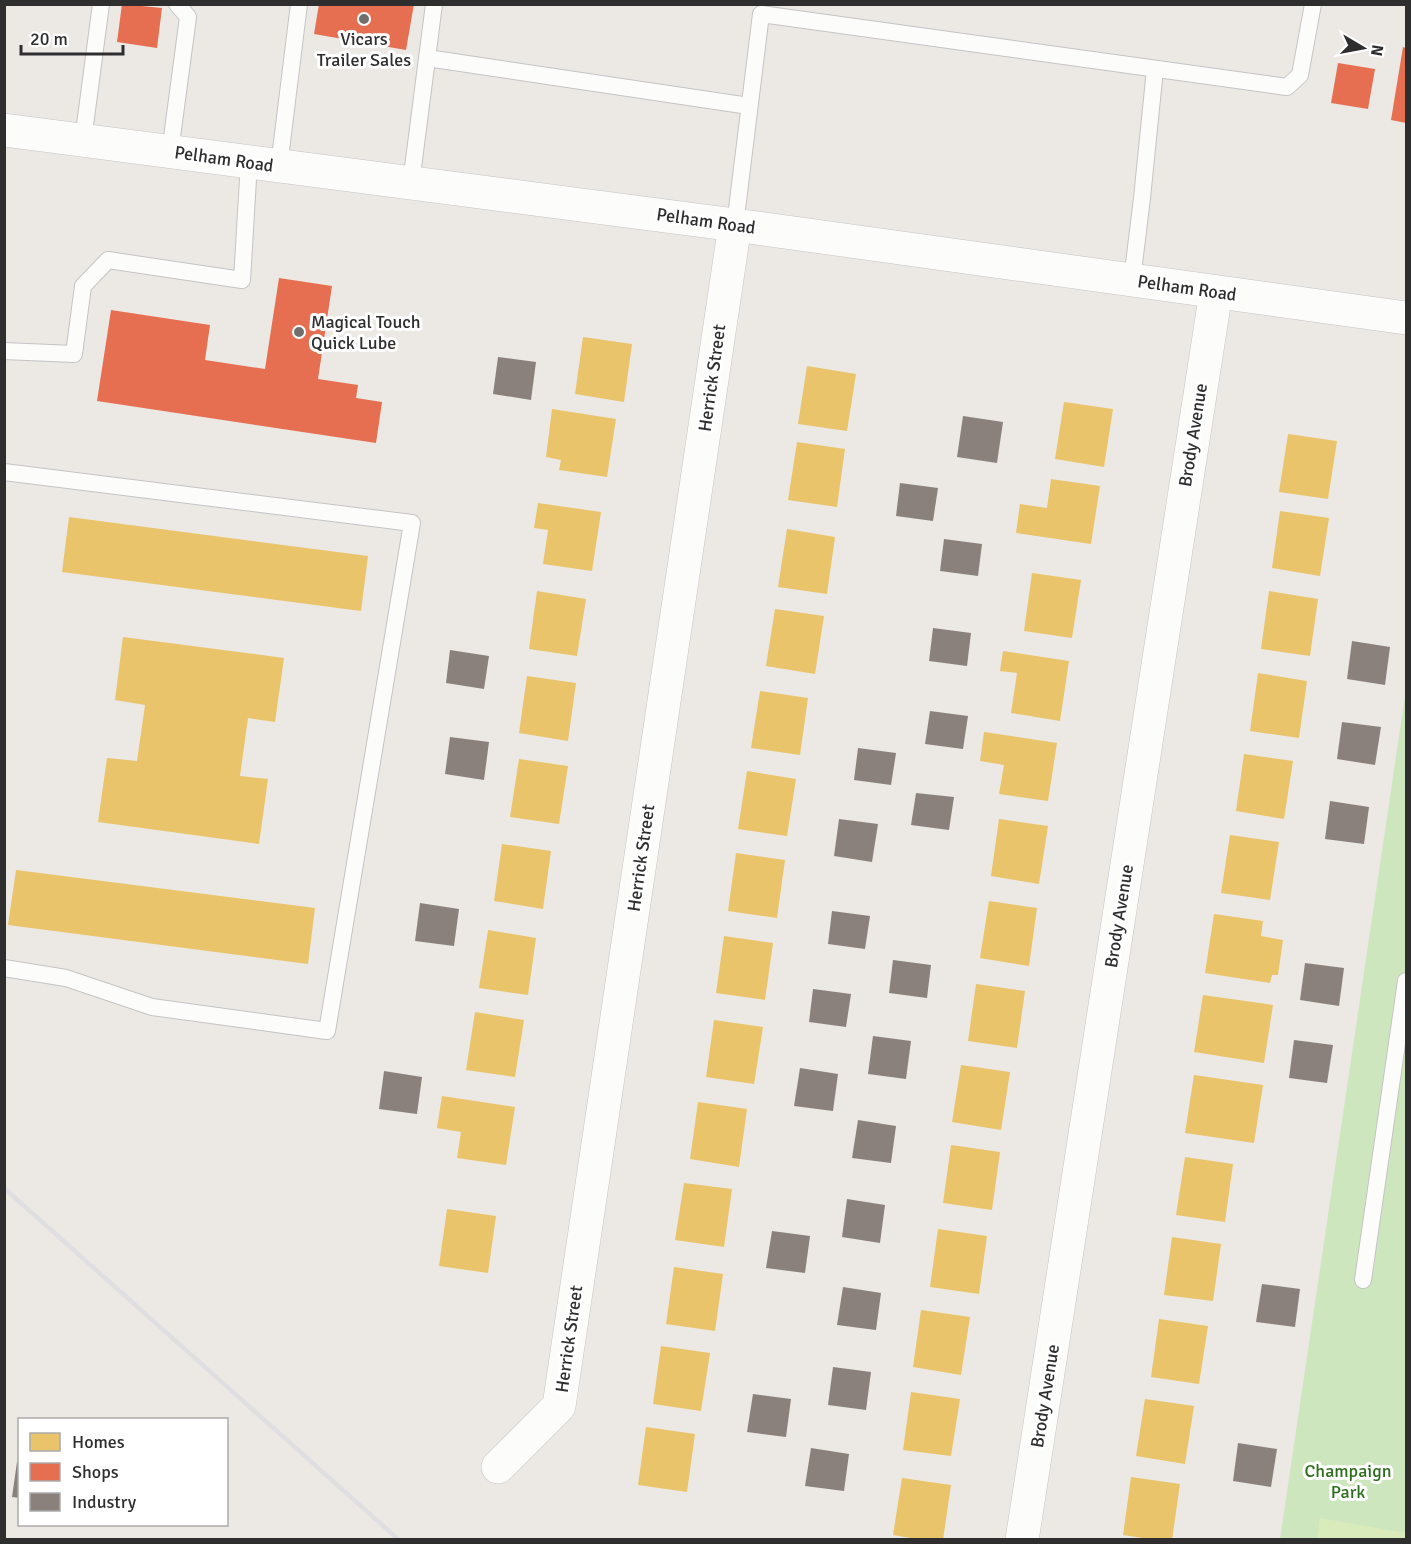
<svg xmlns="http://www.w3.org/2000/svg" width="1411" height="1544" viewBox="0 0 1411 1544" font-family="Signika,sans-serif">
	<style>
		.green { fill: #cee6be }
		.pitch { fill: #d9eabb }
		.homes { fill: #e9c46a }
		.shops { fill: #e76f51 }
		.industry { fill: #8a817c }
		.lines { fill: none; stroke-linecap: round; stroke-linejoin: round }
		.service-casing { stroke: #c5c4c5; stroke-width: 18 }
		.minor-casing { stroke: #c5c4c5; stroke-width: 34 }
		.secondary-casing { stroke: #c5c4c5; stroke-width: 34 }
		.service { stroke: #fcfcfb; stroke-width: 16 }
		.minor { stroke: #fcfcfb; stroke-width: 33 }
		.secondary { stroke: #fcfcfb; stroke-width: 33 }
		.rail { stroke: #dfdfe1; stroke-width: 4.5 }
		.poi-dot { fill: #706f6e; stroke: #fff; stroke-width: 2 }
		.labels { text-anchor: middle; stroke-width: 6; stroke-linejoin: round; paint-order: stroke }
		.poi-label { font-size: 18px; fill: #2e2e2e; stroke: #fff }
		.street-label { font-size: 18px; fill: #2e2e2e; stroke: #fff }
		.park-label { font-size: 18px; fill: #2c6e1b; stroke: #fff }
	</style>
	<rect width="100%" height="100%" fill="#ece8e4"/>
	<polygon class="green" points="1406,689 1406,1539 1280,1539"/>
	<polygon class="pitch" points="1320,1518 1406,1533 1406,1539 1317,1539"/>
	<g class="homes">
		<polygon points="583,337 632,344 624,402 575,394"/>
		<polygon points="807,366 856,374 847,431 798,424"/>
		<polygon points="1064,402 1113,409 1104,467 1055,459"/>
		<polygon points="552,409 616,419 607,477 559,470 561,460 546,457"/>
		<polygon points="1288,434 1337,441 1328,499 1279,492"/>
		<polygon points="797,442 845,449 837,507 788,500"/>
		<polygon points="1051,479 1100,486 1091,544 1016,533 1020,504 1047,508"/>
		<polygon points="538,503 601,512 592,571 543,564 548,530 534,528"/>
		<polygon points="1280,511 1329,518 1320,576 1272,568"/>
		<polygon points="69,517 368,556 361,611 62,572"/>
		<polygon points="787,529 835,537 827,594 778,587"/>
		<polygon points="1032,573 1081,580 1072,638 1024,631"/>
		<polygon points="537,591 586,599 577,656 529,649"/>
		<polygon points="1269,591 1318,599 1310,656 1261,649"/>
		<polygon points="775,609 824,616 815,674 766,666"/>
		<polygon points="123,637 284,658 275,722 248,718 240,776 268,779 259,844 98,822 107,758 137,761 145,705 115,700"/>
		<polygon points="1003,651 1069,661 1060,721 1011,713 1017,673 1000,671"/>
		<polygon points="1258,673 1307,681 1299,738 1250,731"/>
		<polygon points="527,676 576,683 568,741 519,733"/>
		<polygon points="760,691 808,698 800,755 751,748"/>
		<polygon points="984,732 1057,743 1048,801 999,794 1004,765 980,761"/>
		<polygon points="1244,754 1293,761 1284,819 1236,811"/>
		<polygon points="519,759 568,766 559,824 510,817"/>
		<polygon points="747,771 796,779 787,836 738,829"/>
		<polygon points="999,819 1048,826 1039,884 991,876"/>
		<polygon points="1230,835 1279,842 1270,900 1221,893"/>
		<polygon points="502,844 551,851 543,909 494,901"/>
		<polygon points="736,853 785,860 777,918 728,911"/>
		<polygon points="16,870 315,908 308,964 8,925"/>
		<polygon points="989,901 1037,908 1029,966 980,958"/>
		<polygon points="1214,914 1263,921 1261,936 1283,940 1278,975 1272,975 1270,983 1205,973"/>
		<polygon points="488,930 536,938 528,995 479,988"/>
		<polygon points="724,936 773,943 765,1000 716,993"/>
		<polygon points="976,984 1025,991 1017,1048 968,1041"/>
		<polygon points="1203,995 1273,1005 1264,1063 1194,1052"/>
		<polygon points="475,1012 524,1020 515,1077 466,1070"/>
		<polygon points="714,1020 763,1027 754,1084 706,1077"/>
		<polygon points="961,1065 1010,1072 1001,1130 952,1122"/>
		<polygon points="1194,1075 1263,1085 1254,1143 1185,1133"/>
		<polygon points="442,1096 515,1107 506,1165 457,1158 461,1132 437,1128"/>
		<polygon points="698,1102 747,1109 739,1167 690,1159"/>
		<polygon points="951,1145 1000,1152 992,1210 943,1203"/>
		<polygon points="1185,1157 1233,1164 1225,1222 1176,1215"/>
		<polygon points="684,1183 732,1189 724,1247 675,1240"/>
		<polygon points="447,1209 496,1216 488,1273 439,1266"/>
		<polygon points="938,1229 987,1236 979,1294 930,1287"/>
		<polygon points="1172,1237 1221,1244 1213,1301 1164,1295"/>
		<polygon points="674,1267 723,1274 715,1331 666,1324"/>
		<polygon points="921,1310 970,1317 961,1375 913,1367"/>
		<polygon points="1159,1319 1208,1326 1199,1384 1151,1377"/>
		<polygon points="661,1346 710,1353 701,1411 653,1404"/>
		<polygon points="911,1392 960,1399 951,1456 903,1450"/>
		<polygon points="1145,1399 1194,1406 1185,1464 1136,1456"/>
		<polygon points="646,1427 695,1434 687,1492 638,1485"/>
		<polygon points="1131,1477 1180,1484 1172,1540 1156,1540 1123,1535"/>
		<polygon points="902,1478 951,1485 943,1540 922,1540 893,1535"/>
	</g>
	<g class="shops">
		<polygon points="122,4 162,8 157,48 117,42"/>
		<polygon points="319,4 414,4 406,50 314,34"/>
		<polygon points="1403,47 1406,48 1406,123 1391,120"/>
		<polygon points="1338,63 1375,69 1368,109 1331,103"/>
		<polygon points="279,278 332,286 318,379 358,385 356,398 382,402 376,443 97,401 111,310 210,325 205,360 265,369"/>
	</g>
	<g class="industry">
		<polygon points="498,357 536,362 531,400 493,394"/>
		<polygon points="963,416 1003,422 997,463 957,457"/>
		<polygon points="900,483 938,488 933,521 896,516"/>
		<polygon points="944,539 982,544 978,576 940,571"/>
		<polygon points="933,628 971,633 967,666 929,661"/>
		<polygon points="1352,641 1390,647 1385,685 1347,679"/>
		<polygon points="450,650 489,656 484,689 446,683"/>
		<polygon points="930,711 968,716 963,749 925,744"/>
		<polygon points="1342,722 1381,727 1375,765 1337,759"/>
		<polygon points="450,737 489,742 484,780 445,774"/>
		<polygon points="858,748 896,753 891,785 854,780"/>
		<polygon points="916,793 954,797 949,830 911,825"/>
		<polygon points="1330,801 1369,807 1364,844 1325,839"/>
		<polygon points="839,819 878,824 872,862 834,856"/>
		<polygon points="420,903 459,909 454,946 415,941"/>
		<polygon points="832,911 870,916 865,949 828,944"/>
		<polygon points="893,960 931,965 927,998 889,993"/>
		<polygon points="1305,963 1344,968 1339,1006 1300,1000"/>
		<polygon points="813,989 851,994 846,1027 809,1022"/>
		<polygon points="873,1036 911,1041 906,1079 868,1074"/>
		<polygon points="1294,1040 1333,1045 1327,1083 1289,1078"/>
		<polygon points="800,1068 838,1074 833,1111 794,1106"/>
		<polygon points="384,1071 422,1077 417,1114 379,1109"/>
		<polygon points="858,1120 896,1126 891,1163 852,1158"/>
		<polygon points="847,1199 885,1205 880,1243 842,1237"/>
		<polygon points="772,1231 810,1236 805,1273 766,1268"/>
		<polygon points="1262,1284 1300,1289 1295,1327 1256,1322"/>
		<polygon points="843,1287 881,1293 876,1330 837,1325"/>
		<polygon points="833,1367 871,1372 866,1410 828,1405"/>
		<polygon points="753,1394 791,1399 786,1437 747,1432"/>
		<polygon points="1238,1443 1277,1449 1271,1487 1233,1481"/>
		<polygon points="811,1448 849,1454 844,1491 805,1486"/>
		<polygon points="17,1462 20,1462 20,1498 12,1497"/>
	</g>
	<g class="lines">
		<defs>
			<g id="service">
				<polyline points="427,58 749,106"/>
				<polyline points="83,140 101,4"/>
				<polyline points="170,152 188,17 177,4"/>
				<polyline points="279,166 299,4"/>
				<polyline points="411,183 434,4"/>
				<polyline points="735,225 761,14 1287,87 1300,75 1313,4"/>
				<polyline points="1132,280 1142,198 1155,69"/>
				<polyline points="4,351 74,354 83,286 108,260 242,280 249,162"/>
				<polyline points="4,472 412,523 327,1031 152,1007 66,978 4,968"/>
				<polyline points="1363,1280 1406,981"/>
			</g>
			<g id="minor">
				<polyline points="498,1467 559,1406 735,225"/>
				<polyline points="1022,1540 1216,292"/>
			</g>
			<polyline id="secondary" points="4,130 735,225 1406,318"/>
		</defs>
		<use href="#service" class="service-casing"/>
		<use href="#minor" class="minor-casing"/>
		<use href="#secondary" class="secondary-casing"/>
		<use href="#service" class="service"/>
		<use href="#minor" class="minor"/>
		<use href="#secondary" class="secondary"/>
		<polyline class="rail" points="4,1188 399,1540"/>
	</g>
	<g class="poi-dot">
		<circle cx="364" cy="19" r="6"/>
		<circle cx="299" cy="332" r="6"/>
	</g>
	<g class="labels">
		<g class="poi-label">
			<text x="364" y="45">Vicars<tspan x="364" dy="21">Trailer Sales</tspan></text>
			<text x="311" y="328" text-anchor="start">Magical Touch<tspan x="311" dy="21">Quick Lube</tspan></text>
		</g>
		<g class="street-label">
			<text transform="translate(224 159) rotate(8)" y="6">Pelham Road</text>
			<text transform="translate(706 221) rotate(8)" y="6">Pelham Road</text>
			<text transform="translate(1187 288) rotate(8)" y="6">Pelham Road</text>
			<text transform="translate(712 378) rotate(-82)" y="6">Herrick Street</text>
			<text transform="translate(1193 435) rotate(-81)" y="6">Brody Avenue</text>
			<text transform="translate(641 858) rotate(-82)" y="6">Herrick Street</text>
			<text transform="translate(1119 916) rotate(-81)" y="6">Brody Avenue</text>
			<text transform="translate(569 1339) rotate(-82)" y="6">Herrick Street</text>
			<text transform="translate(1045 1396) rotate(-81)" y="6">Brody Avenue</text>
		</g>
		<g class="park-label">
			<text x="1348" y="1477">Champaign<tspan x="1348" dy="21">Park</tspan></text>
		</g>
	</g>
	<rect width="1411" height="1544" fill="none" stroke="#2e2e2e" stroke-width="12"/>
	<rect x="18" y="1418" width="210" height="108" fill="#ffffff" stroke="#ababab" stroke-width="1.5"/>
	<rect x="30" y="1433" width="30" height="18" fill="#e9c46a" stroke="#ababab" stroke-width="1.5"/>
	<text x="72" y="1448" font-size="18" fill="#2e2e2e">Homes</text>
	<rect x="30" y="1463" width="30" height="18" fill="#e76f51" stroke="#ababab" stroke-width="1.5"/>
	<text x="72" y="1478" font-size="18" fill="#2e2e2e">Shops</text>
	<rect x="30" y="1493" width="30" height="18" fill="#8a817c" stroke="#ababab" stroke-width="1.5"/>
	<text x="72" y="1508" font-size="18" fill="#2e2e2e">Industry</text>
	<g transform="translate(1363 48) rotate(100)" stroke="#ffffff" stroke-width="4.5" paint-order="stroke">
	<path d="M0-4.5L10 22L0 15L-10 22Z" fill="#2e2e2e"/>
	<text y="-9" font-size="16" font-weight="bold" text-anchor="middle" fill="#2e2e2e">N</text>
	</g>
	<path d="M21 45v9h102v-9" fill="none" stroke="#2e2e2e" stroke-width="3"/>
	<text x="30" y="45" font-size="18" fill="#2e2e2e" stroke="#ffffff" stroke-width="4.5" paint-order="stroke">20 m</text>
</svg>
